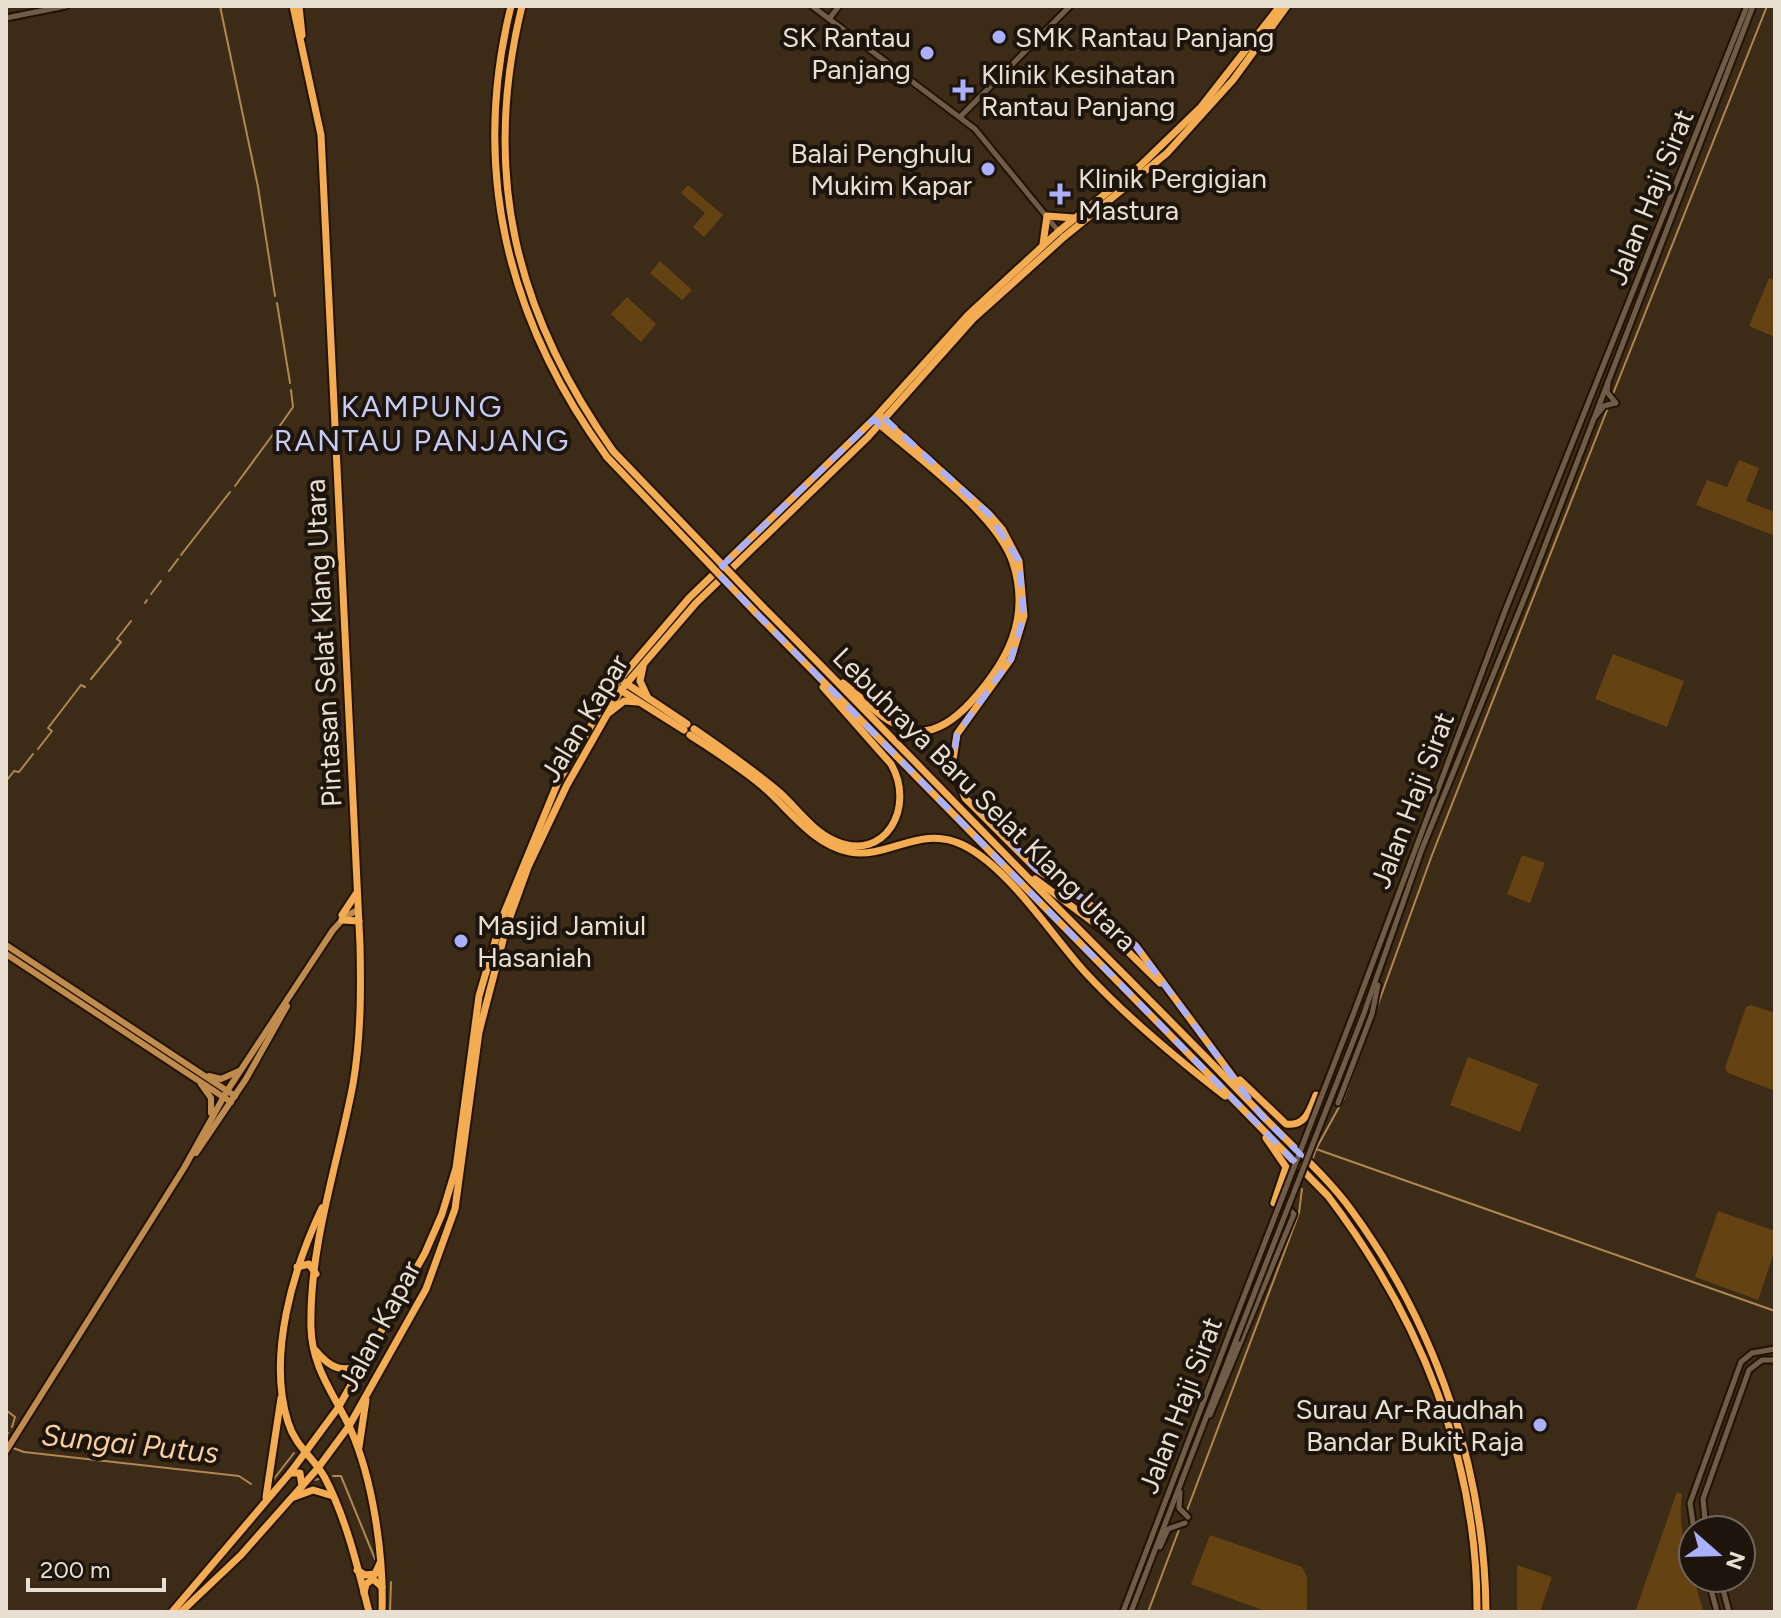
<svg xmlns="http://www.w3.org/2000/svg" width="1781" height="1618" viewBox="0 0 1781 1618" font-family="Figtree,sans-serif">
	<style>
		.green { fill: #654212 }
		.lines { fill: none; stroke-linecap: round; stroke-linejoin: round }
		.stream { stroke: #af8853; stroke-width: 2 }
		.secondary-casing { stroke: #221301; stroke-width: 9 }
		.primary-casing { stroke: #221301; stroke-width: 10 }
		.highway-casing { stroke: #221301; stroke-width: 11 }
		.secondary { stroke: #705d48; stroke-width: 5 }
		.primary { stroke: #bf8c4d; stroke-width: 6 }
		.highway { stroke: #f3ac51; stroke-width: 7 }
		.secondary-bridge-casing { stroke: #221301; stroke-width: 9; stroke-linecap: butt }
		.highway-bridge-casing { stroke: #221301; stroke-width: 11; stroke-linecap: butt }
		.secondary-bridge { stroke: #705d48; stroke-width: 5 }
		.highway-bridge { stroke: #f3ac51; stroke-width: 7 }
		.marked { fill: none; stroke: #aab0fb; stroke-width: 6; stroke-dasharray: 16 10; stroke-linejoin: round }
		.poi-dot { fill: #aab0fb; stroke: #1d150c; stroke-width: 3 }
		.labels { text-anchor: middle; stroke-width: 8; stroke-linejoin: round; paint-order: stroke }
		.poi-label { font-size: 28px; fill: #e9ded2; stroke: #1d150c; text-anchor: start }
		.street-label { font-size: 28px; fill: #e9ded2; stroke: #1d150c }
		.neighbourhood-label { font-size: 30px; letter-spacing: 2px; fill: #c6cbf6; stroke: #1d150c }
		.water-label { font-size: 30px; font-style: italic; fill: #fbcf9d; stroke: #1d150c }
	</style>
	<rect width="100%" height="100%" fill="#3c2b17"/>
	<g class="green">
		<polygon points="688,185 723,215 704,237 693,227 705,213 681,193"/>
		<polygon points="660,261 692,290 682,300 650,273"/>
		<polygon points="1769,278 1775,280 1775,337 1749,326"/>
		<polygon points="627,297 656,324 641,342 611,314"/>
		<polygon points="1739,460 1759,468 1746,501 1775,512 1775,536 1696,505 1707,480 1727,487"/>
		<polygon points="1613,654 1684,681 1667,727 1595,699"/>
		<polygon points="1522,855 1545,863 1530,903 1507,894"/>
		<polygon points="1751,1005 1775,1013 1775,1091 1728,1073 1725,1068 1746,1007"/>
		<polygon points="1468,1057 1538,1084 1520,1132 1450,1105"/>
		<polygon points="1718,1211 1775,1231 1775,1250 1758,1300 1695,1277"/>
		<path d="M 1677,1492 L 1682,1494 C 1676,1533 1693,1573 1703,1610 L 1635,1612 Z"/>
		<polygon points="1210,1535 1302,1567 1307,1577 1307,1612 1268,1612 1191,1584"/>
		<polygon points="1517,1565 1552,1577 1540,1612 1517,1612"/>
	</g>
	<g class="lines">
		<g class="stream">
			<polyline points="220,6 258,187 275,296"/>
			<polyline points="277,303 290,383"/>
			<polyline points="1613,394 1767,6"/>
			<polyline points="1607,410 1432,855 1344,1098 1316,1149 1775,1311"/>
			<polyline points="279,427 293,407 291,390"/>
			<polyline points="235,486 274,433"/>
			<polyline points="181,555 230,492"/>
			<polyline points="169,571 178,559"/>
			<polyline points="151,594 161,581"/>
			<polyline points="145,603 147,600"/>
			<polyline points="91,679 121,642 117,639 131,621"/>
			<polyline points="38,749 52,731 48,728 81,685 85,687"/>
			<polyline points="7,780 14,771 19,772 33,754"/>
			<polyline points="1313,1158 1316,1149"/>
			<polyline points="6,1410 15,1417 12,1427"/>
			<polyline points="6,1435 8,1433"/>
			<polyline points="13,1448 24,1452 239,1476 251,1484"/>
			<polyline points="333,1476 341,1476 375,1559"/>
			<polyline points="273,1480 294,1453"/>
			<polyline points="314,1480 319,1479"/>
			<polyline points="1183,1521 1299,1213 1302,1189"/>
			<polyline points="390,1612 391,1582"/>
			<polyline points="1148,1612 1180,1527"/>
		</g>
		<defs>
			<g id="secondary">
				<polyline points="812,6 975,129 1060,233"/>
				<polyline points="6,18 66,6"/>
				<polyline points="829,19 839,6"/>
				<polyline points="961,116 1070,6"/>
				<polyline points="1608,384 1607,392 1616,403"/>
				<polyline points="1595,417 1604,406 1615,403"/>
				<polyline points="1353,1015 1505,611 1747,6"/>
				<polyline points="1363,1016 1422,849 1529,587 1753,6"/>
				<polyline points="1338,1103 1372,1014 1378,985"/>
				<polyline points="1210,1415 1294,1214 1287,1207"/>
				<polyline points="1180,1492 1179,1508 1188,1517"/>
				<polyline points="1694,1530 1690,1503 1741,1362 1752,1353 1775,1349"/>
				<polyline points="1706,1530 1703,1499 1749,1370 1762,1360 1775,1360"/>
				<polyline points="1160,1547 1168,1529 1185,1523"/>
				<polyline points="1708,1578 1717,1612"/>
				<polyline points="1720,1578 1729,1612"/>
				<polyline points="1123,1612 1232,1327"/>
				<polyline points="1131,1612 1236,1340"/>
			</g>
			<g id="primary">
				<polyline points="6,945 235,1096"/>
				<polyline points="6,954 231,1102"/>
				<polyline points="209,1076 221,1079 239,1071"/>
				<polyline points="201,1084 211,1098 211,1113"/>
				<polyline points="196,1153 246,1079 287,1006"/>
				<polyline points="6,1451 184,1168 227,1091 333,930 346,916 358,910"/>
			</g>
			<g id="highway">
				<path d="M 293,6 L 321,135 L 360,945 C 361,991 361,1038 353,1084 C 338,1164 309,1245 311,1328 C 312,1368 334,1394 350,1428 C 373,1479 384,1556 382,1612"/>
				<polyline points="299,6 302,35"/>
				<path d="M 511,6 C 470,171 509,322 607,457"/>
				<path d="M 522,6 C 481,173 515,312 613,451"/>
				<polyline points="1043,244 1047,216 1074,218"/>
				<polyline points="880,416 989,514 1002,529 1019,561 1024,616 1011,659 957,734 953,760 960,786 965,798 1036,869 1085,900 1136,946 1242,1089"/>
				<path d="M 762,606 C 860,704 956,805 1053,903 C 1122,973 1192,1042 1260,1113 C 1290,1145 1326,1175 1352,1211 C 1436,1326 1485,1470 1486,1612"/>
				<path d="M 756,613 L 1328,1196 C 1419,1316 1478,1459 1477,1612"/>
				<polyline points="643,667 640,681 647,696"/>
				<polyline points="624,682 687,724"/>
				<path d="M 843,683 C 866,700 888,730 919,731 C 940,732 958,716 971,702 C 1007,662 1031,619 1013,563 C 998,515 917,457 878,423"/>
				<polyline points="619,689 684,730"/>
				<polyline points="610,712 624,701 637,702"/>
				<path d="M 694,729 C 723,749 752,769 779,792 C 797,808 812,831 835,841 C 885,863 916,807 891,764 L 823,687"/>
				<path d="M 690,735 C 714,751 738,766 760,784 C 788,807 812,845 850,852 C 889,859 920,824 963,845 C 1008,867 1050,933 1084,971 C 1126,1017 1176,1058 1225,1096"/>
				<polyline points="1035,879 1113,937 1160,983"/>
				<polyline points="342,915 356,894"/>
				<polyline points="342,920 359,921"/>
				<path d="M 1240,1080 L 1286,1124 C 1305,1127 1310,1110 1316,1095"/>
				<polyline points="1266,1138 1286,1167 1274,1203"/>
				<path d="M 322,1208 C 293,1269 267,1356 288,1422 C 295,1446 314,1458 325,1478 C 346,1518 358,1568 369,1612"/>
				<polyline points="297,1267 309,1264 316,1274"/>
				<path d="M 316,1351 C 330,1368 343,1374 363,1364"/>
				<polyline points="359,1447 366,1400"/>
				<polyline points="290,1473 300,1473 302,1486"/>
				<polyline points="266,1497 281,1398"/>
				<polyline points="294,1497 313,1490 333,1496"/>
				<polyline points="357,1570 365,1575 375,1574 380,1563"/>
				<polyline points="364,1593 366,1584 373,1579 382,1587"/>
				<polyline points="172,1612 290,1473 338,1408 425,1253 442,1214 456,1168 479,996 502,918 558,782 614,686 689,598 874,419 968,315 1059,231 1140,166 1201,107 1280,6"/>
				<polyline points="181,1612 241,1555 318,1468 349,1426 426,1289 455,1209 479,1032 507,925 528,867 567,785 621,690 696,603 868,437 973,319 1064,237 1167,153 1233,80 1287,6"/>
			</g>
		</defs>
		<use href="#secondary" class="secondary-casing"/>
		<use href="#primary" class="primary-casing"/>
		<use href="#highway" class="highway-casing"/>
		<use href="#secondary" class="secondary"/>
		<use href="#primary" class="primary"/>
		<use href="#highway" class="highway"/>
		<defs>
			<g id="secondary-bridge">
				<polyline points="1232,1327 1353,1015"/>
				<polyline points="1236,1340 1363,1016"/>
			</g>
			<g id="highway-bridge">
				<polyline points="613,451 762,606"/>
				<polyline points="607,457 756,613"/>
			</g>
		</defs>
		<use href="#secondary-bridge" class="secondary-bridge-casing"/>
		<use href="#highway-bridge" class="highway-bridge-casing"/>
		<use href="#secondary-bridge" class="secondary-bridge"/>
		<use href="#highway-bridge" class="highway-bridge"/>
	</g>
	<path class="marked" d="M 884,418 L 989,514 L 1019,561 L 1024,616 L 1011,659 L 957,734 L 953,760 L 960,786 L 1036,869 L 1085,900 L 1136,946 L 1261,1115 L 1301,1155 L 1297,1164 L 722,578 L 728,572 L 722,566 L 874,419 L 879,424 Z"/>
	<g class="poi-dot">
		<circle cx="999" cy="37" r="8"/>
		<circle cx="927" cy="53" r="8"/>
		<path d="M959 78h8v8h8v8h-8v8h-8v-8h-8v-8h8z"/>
		<circle cx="988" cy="169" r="8"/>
		<path d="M1056 182h8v8h8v8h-8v8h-8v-8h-8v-8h8z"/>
		<circle cx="461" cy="941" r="8"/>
		<circle cx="1540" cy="1425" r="8"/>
	</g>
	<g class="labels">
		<g class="poi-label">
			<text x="911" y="47" text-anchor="end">SK Rantau<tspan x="911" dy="32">Panjang</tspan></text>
			<text x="1015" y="47">SMK Rantau Panjang</text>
			<text x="981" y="84">Klinik Kesihatan<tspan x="981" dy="32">Rantau Panjang</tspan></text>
			<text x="972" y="163" text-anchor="end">Balai Penghulu<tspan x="972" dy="32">Mukim Kapar</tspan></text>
			<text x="1078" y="188">Klinik Pergigian<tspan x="1078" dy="32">Mastura</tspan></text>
			<text x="477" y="935">Masjid Jamiul<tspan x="477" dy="32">Hasaniah</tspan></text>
			<text x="1524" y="1419" text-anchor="end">Surau Ar-Raudhah<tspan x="1524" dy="32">Bandar Bukit Raja</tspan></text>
		</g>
		<g class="street-label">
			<text transform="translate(1650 197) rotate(-68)" y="10">Jalan Haji Sirat</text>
			<text transform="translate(323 643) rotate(-93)" y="10">Pintasan Selat Klang Utara</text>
			<text transform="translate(584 718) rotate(-59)" y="10">Jalan Kapar</text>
			<text transform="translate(985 799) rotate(45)" y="10">Lebuhraya Baru Selat Klang Utara</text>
			<text transform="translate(1412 800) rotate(-69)" y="10">Jalan Haji Sirat</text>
			<text transform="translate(379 1326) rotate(-62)" y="10">Jalan Kapar</text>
			<text transform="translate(1180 1405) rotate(-69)" y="10">Jalan Haji Sirat</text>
		</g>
		<g class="neighbourhood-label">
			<text x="422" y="417">KAMPUNG<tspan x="422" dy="34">RANTAU PANJANG</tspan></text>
		</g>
		<g class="water-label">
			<text transform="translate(130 1444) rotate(6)" y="10">Sungai Putus</text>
		</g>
	</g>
	<rect width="1781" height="1618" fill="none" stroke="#e9ded2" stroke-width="16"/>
	<g transform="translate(1717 1554) rotate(110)"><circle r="38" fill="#1d150c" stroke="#6f655b" stroke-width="2"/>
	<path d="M0-6L14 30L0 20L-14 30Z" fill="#aab0fb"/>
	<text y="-12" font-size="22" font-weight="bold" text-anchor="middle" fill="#e9ded2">N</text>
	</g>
	<path d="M28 1578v12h136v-12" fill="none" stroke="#e9ded2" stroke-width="4"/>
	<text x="40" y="1578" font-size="24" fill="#e9ded2" stroke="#1d150c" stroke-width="6" paint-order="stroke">200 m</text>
</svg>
